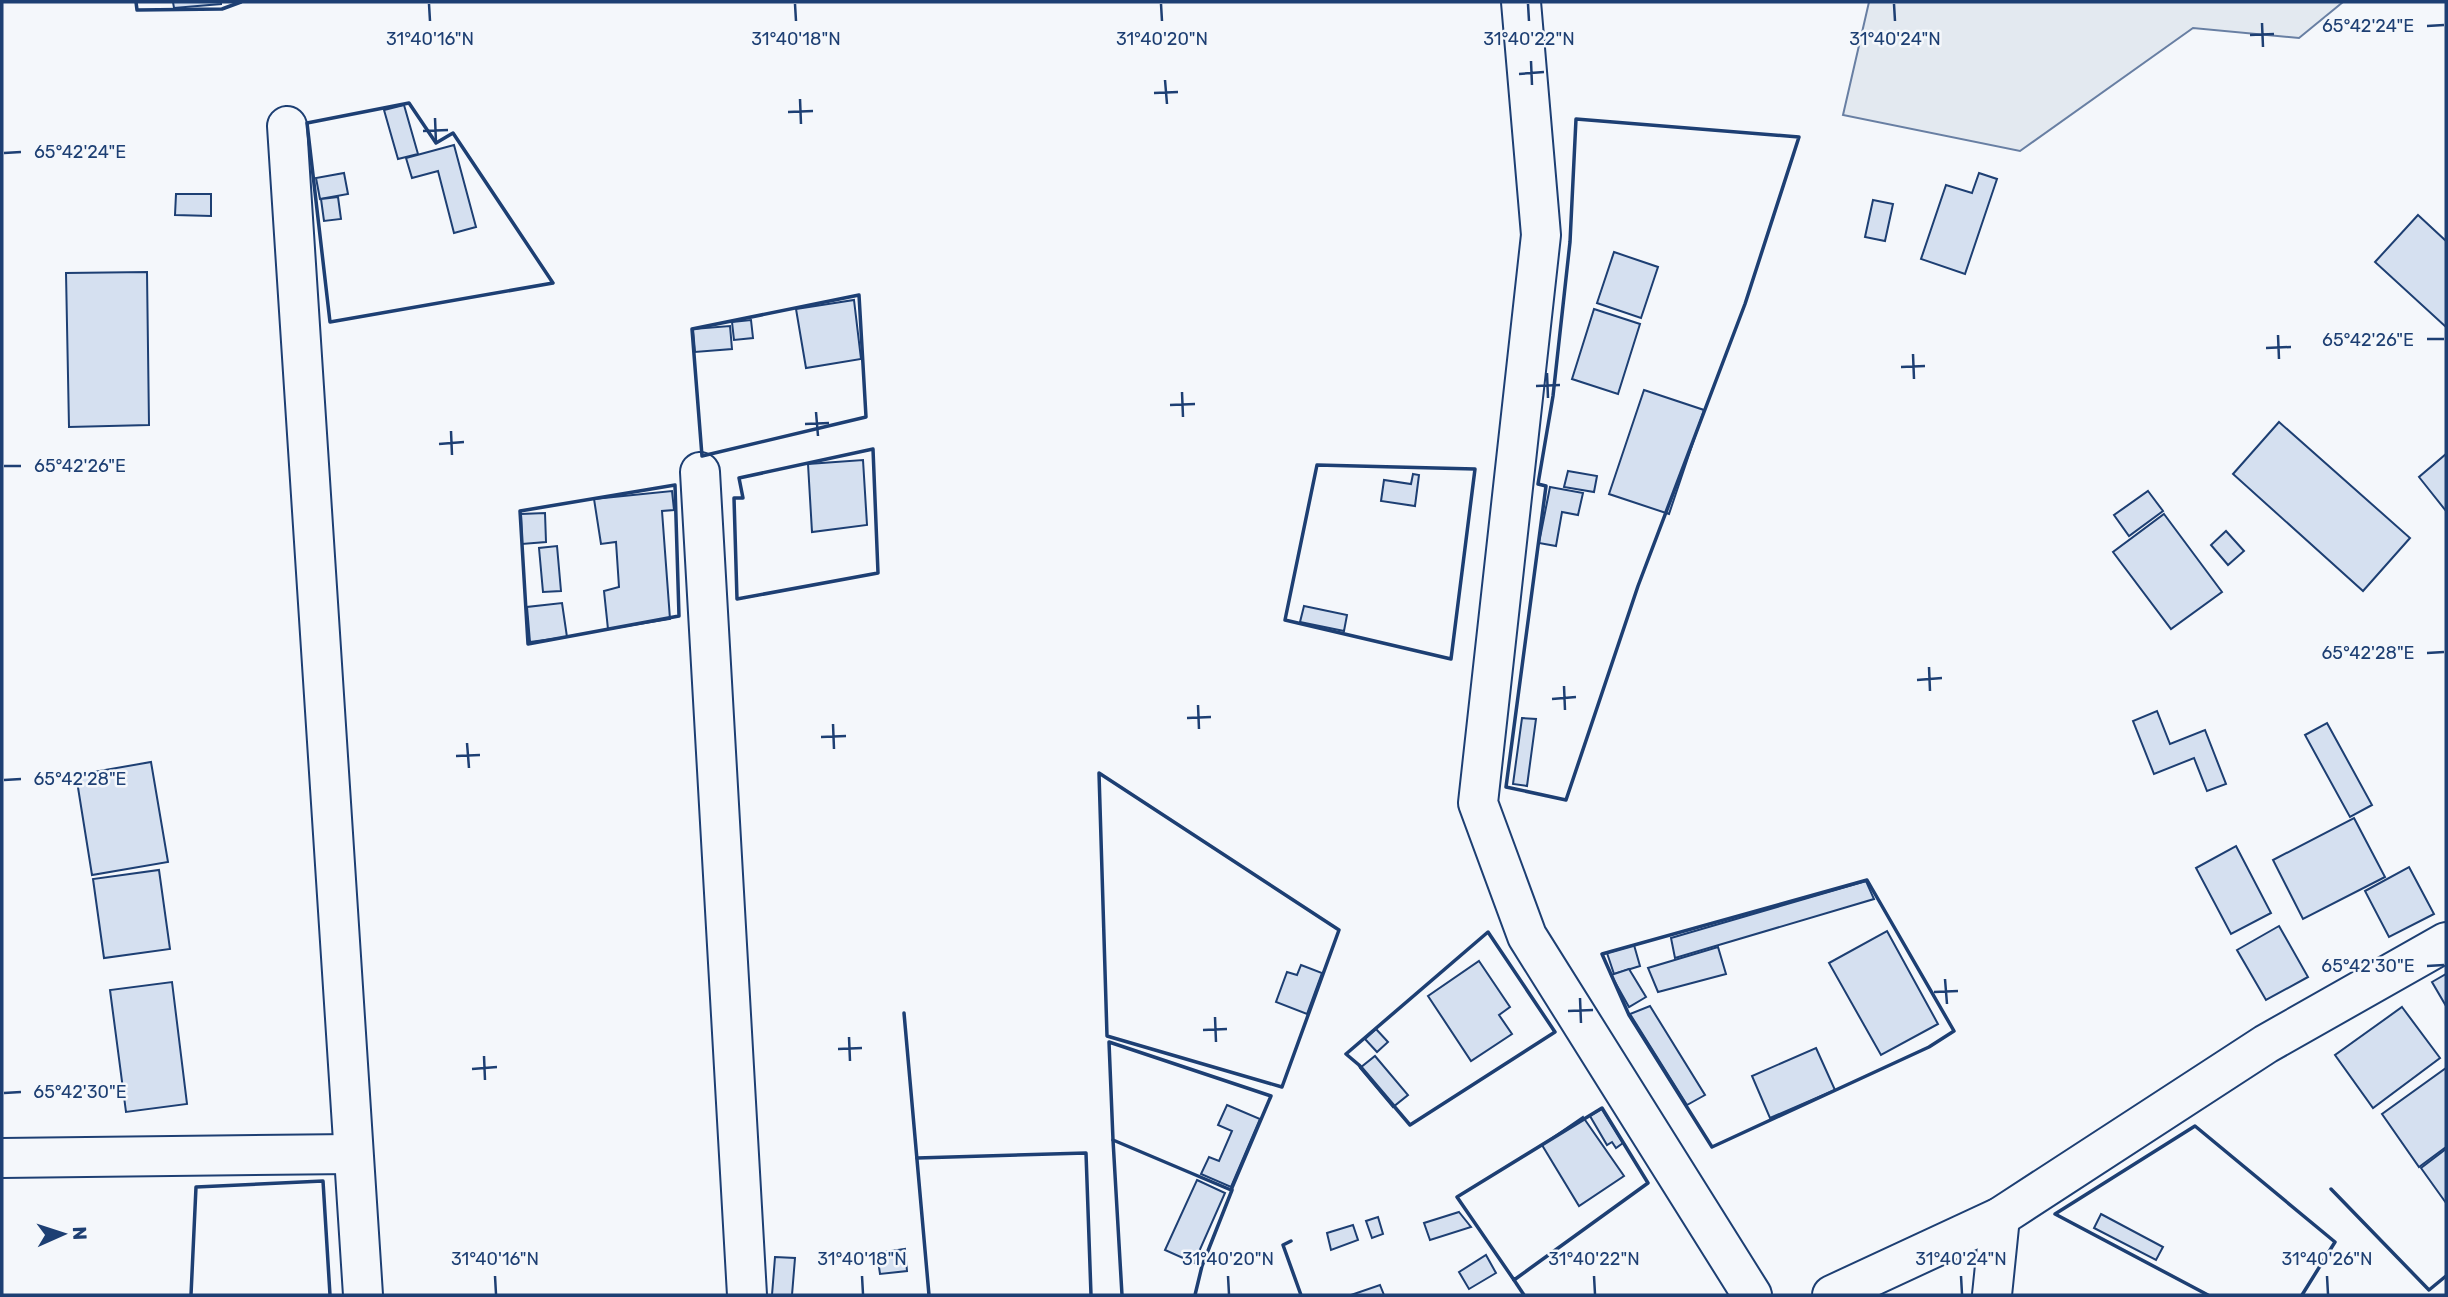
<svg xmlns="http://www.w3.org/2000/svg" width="2448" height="1297" viewBox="0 0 2448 1297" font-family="Rubik,sans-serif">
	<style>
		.green { fill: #e3e9f0; stroke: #687fa3; stroke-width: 2 }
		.building { fill: #d5e0f0; stroke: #1d3f73; stroke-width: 2 }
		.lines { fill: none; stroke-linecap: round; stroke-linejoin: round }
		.minor-casing { stroke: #1d3f73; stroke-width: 42 }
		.minor { stroke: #f4f7fb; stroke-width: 38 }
		.wall { stroke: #1d3f73; stroke-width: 3.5 }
		.ticks { fill: none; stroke: #1d3f73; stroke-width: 2.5 }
		.ticks-label { font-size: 18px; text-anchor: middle; fill: #1d3f73; stroke: #f4f7fb; stroke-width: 5; stroke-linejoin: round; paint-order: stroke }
	</style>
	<rect width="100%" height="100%" fill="#f4f7fb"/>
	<polygon class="green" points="1869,2 2343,2 2299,38 2193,28 2020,151 1843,115"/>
	<g class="building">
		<polygon points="173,2 221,2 221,4 174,8"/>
		<polygon points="404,105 418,154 398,159 384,110"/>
		<polygon points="454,145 476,227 454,233 438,171 412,178 406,158"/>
		<polygon points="344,173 348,194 320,199 316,178"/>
		<polygon points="1979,173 1997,179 1965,274 1921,259 1946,185 1972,193"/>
		<polygon points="176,194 211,194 211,216 175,215"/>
		<polygon points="338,197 341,219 324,221 321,199"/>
		<polygon points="1873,200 1893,204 1885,241 1865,237"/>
		<polygon points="2418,215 2446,241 2446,327 2375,262"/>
		<polygon points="1614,252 1658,267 1641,318 1597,303"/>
		<polygon points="147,272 149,425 69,427 66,273"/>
		<polygon points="854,300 861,359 806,368 796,309"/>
		<polygon points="1594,309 1640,324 1618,394 1572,379"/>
		<polygon points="751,320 753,338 734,340 732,322"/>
		<polygon points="730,326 732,349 695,352 693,329"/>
		<polygon points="1644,390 1704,410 1669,514 1609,494"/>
		<polygon points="2279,422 2410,538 2363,591 2233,474"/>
		<polygon points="2446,454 2446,511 2419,477"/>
		<polygon points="863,460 867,525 812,532 808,464"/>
		<polygon points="1568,471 1597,476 1594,492 1564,487"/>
		<polygon points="1413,474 1419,475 1415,506 1381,501 1384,480 1411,484"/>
		<polygon points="1550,487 1583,493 1578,515 1562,512 1556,546 1539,543"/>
		<polygon points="672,491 674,510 662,511 670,619 608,629 604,591 619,587 616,542 601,544 594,499"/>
		<polygon points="2148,491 2163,511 2129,536 2114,515"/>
		<polygon points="545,513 546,542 522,544 521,514"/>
		<polygon points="2164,514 2222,592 2171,629 2113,552"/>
		<polygon points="2226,531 2244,551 2228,565 2211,545"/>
		<polygon points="557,546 561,591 543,592 539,548"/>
		<polygon points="562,603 567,637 530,642 527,607"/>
		<polygon points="1304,606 1347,615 1344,631 1300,622"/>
		<polygon points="2157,711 2170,744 2205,730 2226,784 2207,791 2194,758 2154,774 2133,721"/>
		<polygon points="1522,718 1536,719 1527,786 1513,784"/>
		<polygon points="2327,723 2372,805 2350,817 2305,735"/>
		<polygon points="151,762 168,862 92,875 76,775"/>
		<polygon points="2354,818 2385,877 2303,919 2273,860"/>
		<polygon points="2236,846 2271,913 2231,934 2196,868"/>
		<polygon points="2409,867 2434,914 2389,937 2365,891"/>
		<polygon points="159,870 170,949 104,958 93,879"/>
		<polygon points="1866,881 1874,899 1675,958 1671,938"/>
		<polygon points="2279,926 2308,977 2266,1000 2237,950"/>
		<polygon points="1887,931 1938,1024 1881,1055 1829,963"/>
		<polygon points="1634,945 1640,966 1614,974 1607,953"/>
		<polygon points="1718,947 1726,974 1658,992 1648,968"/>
		<polygon points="1479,961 1510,1007 1499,1015 1512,1034 1471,1061 1428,996"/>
		<polygon points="1301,965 1322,973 1307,1014 1276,1002 1287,972 1297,975"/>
		<polygon points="1629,969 1646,997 1629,1007 1611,975"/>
		<polygon points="2446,974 2446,1006 2432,982"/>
		<polygon points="172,982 187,1104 126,1112 110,990"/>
		<polygon points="1650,1006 1705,1095 1687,1105 1630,1014"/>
		<polygon points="2402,1007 2440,1058 2373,1108 2335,1055"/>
		<polygon points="1376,1029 1388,1042 1377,1052 1365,1039"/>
		<polygon points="1816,1048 1835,1090 1770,1118 1752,1076"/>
		<polygon points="1375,1056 1408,1095 1393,1107 1360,1068"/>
		<polygon points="2446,1068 2446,1147 2419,1167 2382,1114"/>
		<polygon points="1227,1105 1260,1119 1231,1187 1201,1174 1209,1157 1219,1161 1232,1131 1218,1125"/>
		<polygon points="1602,1109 1623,1143 1616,1148 1612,1142 1607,1145 1590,1116"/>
		<polygon points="1583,1117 1624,1176 1579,1206 1542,1145"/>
		<polygon points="2446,1149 2446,1203 2421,1168"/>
		<polygon points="1197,1180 1225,1193 1194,1263 1165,1250"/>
		<polygon points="1459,1212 1471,1227 1430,1240 1424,1223"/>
		<polygon points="2101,1214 2163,1247 2156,1260 2094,1228"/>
		<polygon points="1378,1217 1383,1234 1372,1238 1366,1221"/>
		<polygon points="1353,1225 1358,1240 1331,1250 1327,1233"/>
		<polygon points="905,1249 907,1271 880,1274 877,1253"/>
		<polygon points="1486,1255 1496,1273 1469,1289 1459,1272"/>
		<polygon points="775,1257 795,1258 792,1295 772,1295"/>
		<polygon points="1380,1285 1384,1295 1351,1295"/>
	</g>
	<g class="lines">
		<defs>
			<g id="minor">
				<polyline points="1521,2 1541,235 1478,803 1527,936 1752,1295"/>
				<polyline points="287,126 363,1295"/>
				<polyline points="700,472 747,1295"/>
				<polyline points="2,1158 352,1154"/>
				<polyline points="1832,1295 2000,1217 2266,1044 2446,942"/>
				<polyline points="1992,1295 2000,1217"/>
			</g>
		</defs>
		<use href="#minor" class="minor-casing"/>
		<use href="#minor" class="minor"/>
		<g class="wall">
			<polyline points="136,2 137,10 222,9 241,2"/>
			<polygon points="409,103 436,143 453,133 553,283 330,322 307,123"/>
			<polygon points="1576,119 1799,137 1745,304 1638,586 1566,800 1506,787 1546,486 1538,484 1553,396 1570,242"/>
			<polygon points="859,295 866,417 702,456 692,329"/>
			<polygon points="873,449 878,573 737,599 734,498 743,498 739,478"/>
			<polygon points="1317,465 1475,469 1451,659 1285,620"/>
			<polygon points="675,485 679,616 528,644 520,511"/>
			<polygon points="1099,773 1339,930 1282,1087 1107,1036"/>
			<polygon points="1867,880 1954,1031 1929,1047 1712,1147 1629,1015 1602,954"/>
			<polygon points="1488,932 1555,1032 1410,1125 1359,1065 1346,1054"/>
			<polyline points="904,1013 929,1295"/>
			<polygon points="1109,1042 1271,1096 1231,1190 1113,1140"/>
			<polygon points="1602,1108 1648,1183 1514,1280 1457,1197"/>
			<polyline points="1113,1140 1122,1295"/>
			<polyline points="917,1158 1086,1153 1091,1295"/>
			<polyline points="2331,1189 2429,1290 2446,1276"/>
			<polyline points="1291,1241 1283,1245 1301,1295"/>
			<polyline points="1514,1280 1524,1295"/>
			<polyline points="191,1295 196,1187 323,1181 330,1295"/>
			<polyline points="1195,1295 1202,1266 1232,1190"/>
			<polyline points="2208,1295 2055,1214 2195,1126 2335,1242 2302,1295"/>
		</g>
	</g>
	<path class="ticks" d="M 429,4 L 430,21M 795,4 L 796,21M 1161,4 L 1162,21M 1528,4 L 1529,21M 1894,4 L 1895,21M 2262,23 L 2263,47M 2427,26 L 2444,25M 2250,35 L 2274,34M 1531,61 L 1532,85M 1519,74 L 1544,72M 1165,80 L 1167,104M 1154,93 L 1178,92M 800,99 L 801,124M 788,112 L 813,111M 435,118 L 436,143M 423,131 L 448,130M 4,153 L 21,152M 2278,335 L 2279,359M 2427,339 L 2444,339M 2266,348 L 2291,347M 1913,354 L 1914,379M 1901,367 L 1925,366M 1547,373 L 1548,398M 1536,386 L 1560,385M 1182,392 L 1183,417M 1170,405 L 1195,404M 816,412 L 818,436M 805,424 L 829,423M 451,431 L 452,455M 439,444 L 464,442M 4,466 L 21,466M 2427,653 L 2444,652M 1929,667 L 1930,691M 1917,680 L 1942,678M 1564,686 L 1565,710M 1552,699 L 1576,697M 1198,705 L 1199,729M 1187,718 L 1211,717M 833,724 L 834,749M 821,737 L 846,736M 467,743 L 469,768M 456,756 L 480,755M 4,780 L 21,779M 2427,966 L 2444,965M 1945,979 L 1947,1004M 1934,992 L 1958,991M 1580,998 L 1581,1023M 1568,1011 L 1593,1010M 1215,1017 L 1216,1042M 1203,1030 L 1227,1029M 849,1037 L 850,1061M 838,1049 L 862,1048M 484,1056 L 485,1080M 472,1069 L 497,1067M 4,1093 L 21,1092M 495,1276 L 496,1294M 862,1276 L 863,1294M 1228,1276 L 1229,1294M 1594,1276 L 1595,1294M 1961,1276 L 1962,1294M 2327,1276 L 2328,1294"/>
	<g class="ticks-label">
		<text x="2368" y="32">65°42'24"E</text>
		<text x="430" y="45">31°40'16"N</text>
		<text x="796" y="45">31°40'18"N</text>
		<text x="1162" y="45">31°40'20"N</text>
		<text x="1529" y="45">31°40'22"N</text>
		<text x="1895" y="45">31°40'24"N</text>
		<text x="80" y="158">65°42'24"E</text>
		<text x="2368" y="346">65°42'26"E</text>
		<text x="80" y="472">65°42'26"E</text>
		<text x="2368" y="659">65°42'28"E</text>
		<text x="80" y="785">65°42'28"E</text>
		<text x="2368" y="972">65°42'30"E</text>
		<text x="80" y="1098">65°42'30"E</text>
		<text x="495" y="1265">31°40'16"N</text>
		<text x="862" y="1265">31°40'18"N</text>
		<text x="1228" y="1265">31°40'20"N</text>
		<text x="1594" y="1265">31°40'22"N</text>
		<text x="1961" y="1265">31°40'24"N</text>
		<text x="2327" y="1265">31°40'26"N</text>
	</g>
	<rect width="2448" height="1297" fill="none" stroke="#1d3f73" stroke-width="7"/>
	<g transform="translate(63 1234) rotate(87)" stroke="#f4f7fb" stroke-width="5" paint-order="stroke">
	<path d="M0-5L12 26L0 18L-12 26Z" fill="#1d3f73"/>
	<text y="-10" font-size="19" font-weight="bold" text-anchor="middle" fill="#1d3f73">N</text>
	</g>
</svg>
